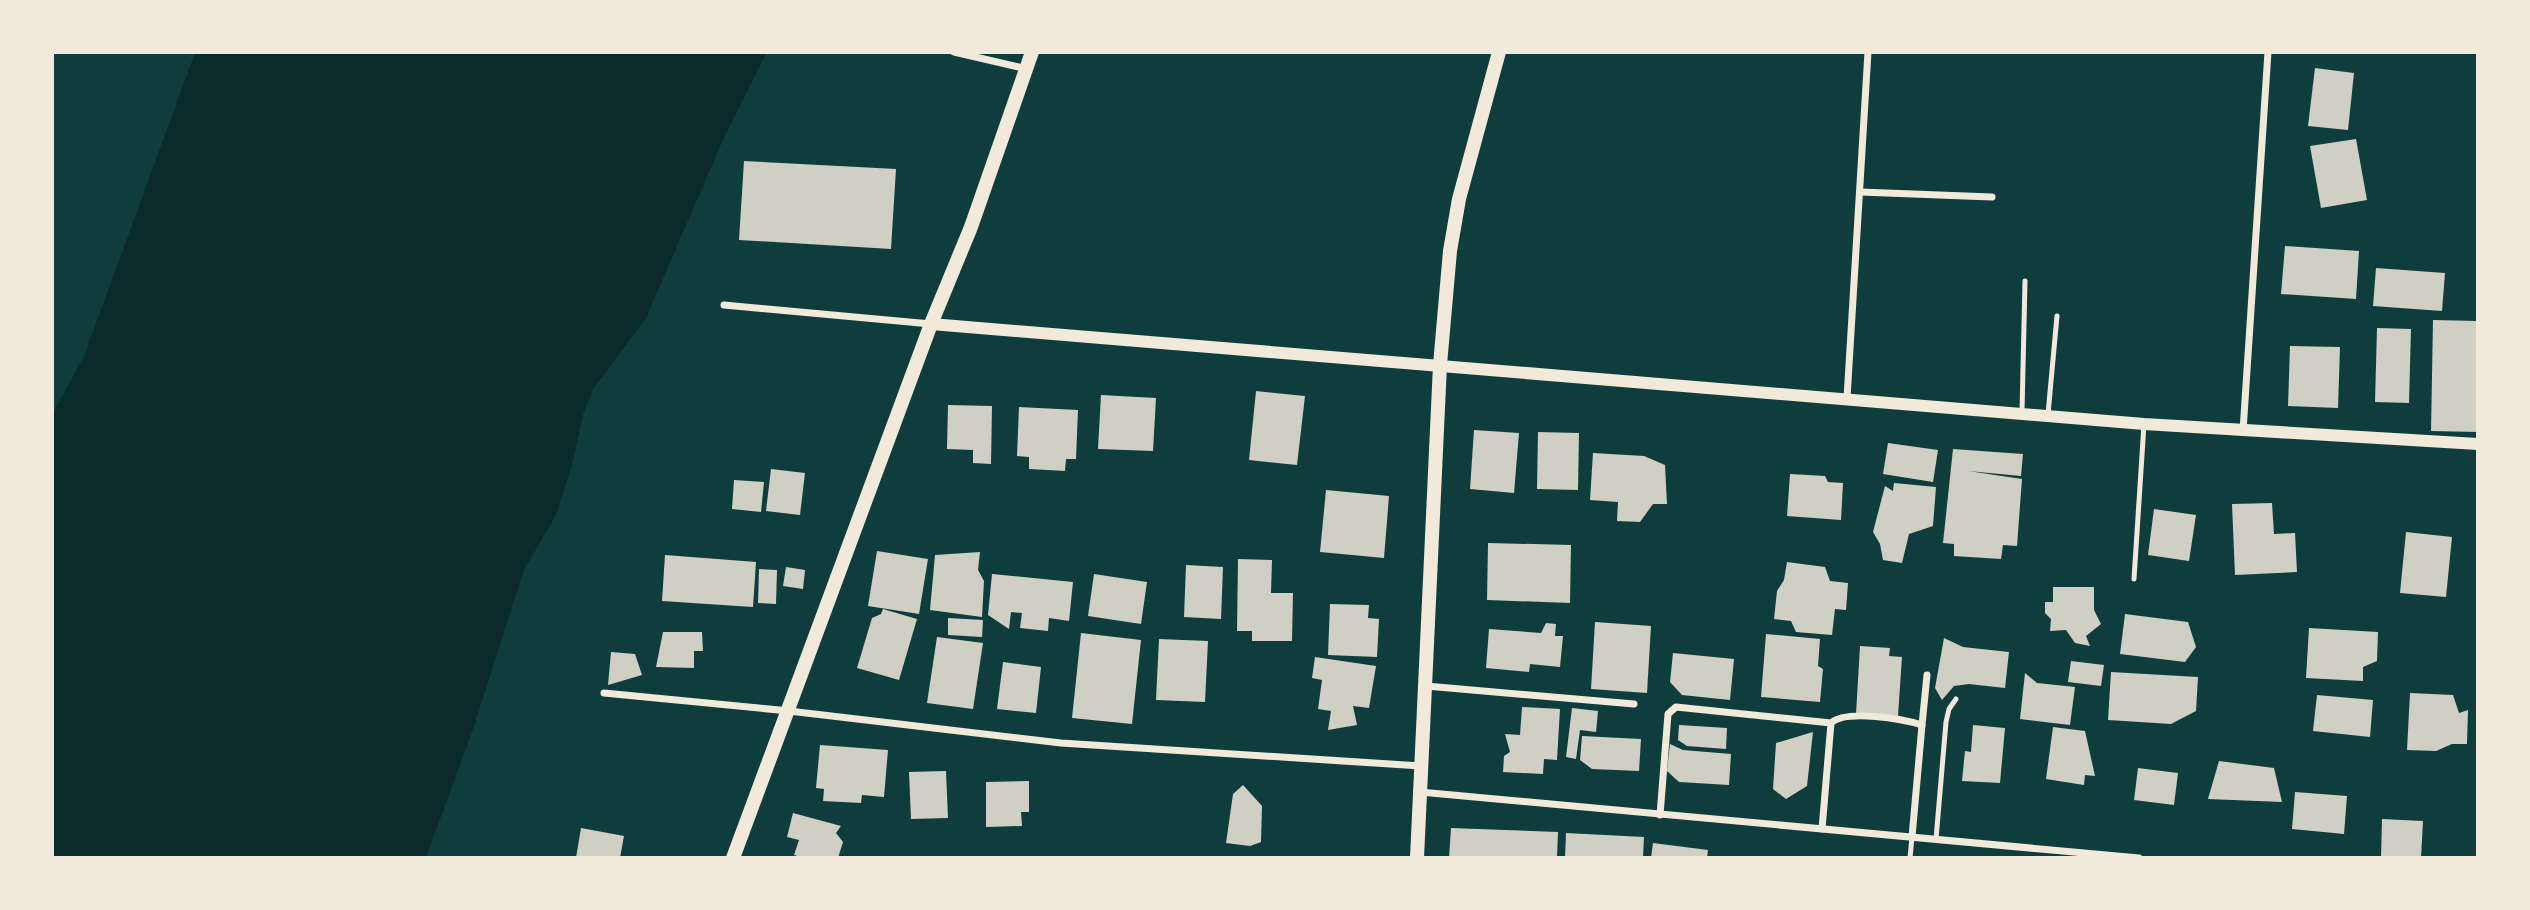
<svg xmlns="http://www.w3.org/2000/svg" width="2530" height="910" viewBox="0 0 2530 910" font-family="'Archivo Narrow',sans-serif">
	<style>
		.water { fill: #0a2a2b }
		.building { fill: #cfcfc3 }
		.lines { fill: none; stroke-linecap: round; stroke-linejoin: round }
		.service { stroke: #f1e9da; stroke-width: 5 }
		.minor { stroke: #f1e9da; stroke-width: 7 }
		.tertiary { stroke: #f1e9da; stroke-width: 12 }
		.secondary { stroke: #f1e9da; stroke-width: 14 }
	</style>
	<rect width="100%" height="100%" fill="#0f3d3e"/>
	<polygon class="water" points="195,53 766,53 725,135 646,318 593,389 583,415 572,465 556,515 524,570 471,735 426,857 53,857 53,413 84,356"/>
	<g class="building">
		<polygon points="2315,68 2354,73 2348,130 2308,126"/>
		<polygon points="2356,139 2367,200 2321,208 2310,146"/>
		<polygon points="744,161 896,169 891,249 739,240"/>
		<polygon points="2285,246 2359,251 2356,299 2281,294"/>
		<polygon points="2376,268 2445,273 2442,311 2373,306"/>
		<polygon points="2433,320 2478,321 2478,432 2431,431"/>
		<polygon points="2377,328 2411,329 2409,403 2375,402"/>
		<polygon points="2290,346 2340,347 2338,408 2288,406"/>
		<polygon points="1256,391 1305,396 1297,465 1249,460"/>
		<polygon points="1101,395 1156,398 1153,451 1098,449"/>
		<polygon points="948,405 992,406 991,464 973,463 973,450 947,449"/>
		<polygon points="1019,407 1078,410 1076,459 1066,459 1065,471 1029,469 1029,457 1017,456"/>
		<polygon points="1474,430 1519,433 1514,493 1470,489"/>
		<polygon points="1538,432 1579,433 1578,490 1537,489"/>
		<polygon points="1888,443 1938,450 1933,482 1883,474"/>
		<polygon points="1953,449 2023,454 2021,476 1968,471 2022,479 2017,546 2003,545 2001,559 1954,556 1954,544 1943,543"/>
		<polygon points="1593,453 1644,456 1665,465 1667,504 1653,504 1640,522 1617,521 1618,502 1590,500"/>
		<polygon points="771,469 805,473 800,515 766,511"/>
		<polygon points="1790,474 1825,476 1828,482 1843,483 1841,520 1787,516"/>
		<polygon points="734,480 764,482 761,512 732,509"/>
		<polygon points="1894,483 1936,487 1933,526 1909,534 1902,563 1883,560 1880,544 1873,532 1885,486 1893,491"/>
		<polygon points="1326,490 1389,496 1384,558 1320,552"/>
		<polygon points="2272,503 2274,534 2295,533 2297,572 2235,575 2232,504"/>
		<polygon points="2154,509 2196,515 2189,561 2148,555"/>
		<polygon points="2406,532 2452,537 2446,597 2400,593"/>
		<polygon points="1488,543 1571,545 1570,603 1487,600"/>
		<polygon points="877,551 928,559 919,614 868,606"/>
		<polygon points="980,552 978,570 984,581 982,617 930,610 935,555"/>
		<polygon points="665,555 756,562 753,607 662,601"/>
		<polygon points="1238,559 1272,560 1271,593 1293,593 1292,641 1252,641 1252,631 1237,631"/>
		<polygon points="1787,562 1825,567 1830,581 1848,583 1846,610 1835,609 1832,635 1796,632 1791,621 1774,619 1777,591 1784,580"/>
		<polygon points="1186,565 1223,567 1221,619 1184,617"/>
		<polygon points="786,567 805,570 803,589 783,586"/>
		<polygon points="759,569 777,570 776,604 758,603"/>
		<polygon points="992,574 1073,582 1069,621 1049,618 1048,631 1020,628 1022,613 1011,612 1009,629 988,615"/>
		<polygon points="1094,574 1147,582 1141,624 1088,616"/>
		<polygon points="2053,587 2094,587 2094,610 2101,624 2086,636 2090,646 2075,643 2066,630 2050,631 2051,619 2045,613 2045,602 2053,602"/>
		<polygon points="1330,604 1369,605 1368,618 1379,619 1377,657 1328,655"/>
		<polygon points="883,609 917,619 899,680 857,668 872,618 881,614"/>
		<polygon points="2125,614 2188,622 2196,647 2185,662 2120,654"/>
		<polygon points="948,618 983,620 982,637 948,635"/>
		<polygon points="1595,622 1651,626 1647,693 1591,689"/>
		<polygon points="1546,623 1556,624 1555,636 1563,636 1560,667 1530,664 1529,672 1486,668 1489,629 1541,633"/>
		<polygon points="2309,628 2378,632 2377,661 2363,667 2363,681 2306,678"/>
		<polygon points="663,632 702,632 703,651 694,651 694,668 656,667"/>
		<polygon points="1081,633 1141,640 1132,724 1072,718"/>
		<polygon points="1766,634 1820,639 1818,666 1823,669 1820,702 1761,697"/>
		<polygon points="937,637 983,643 973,709 927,703"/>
		<polygon points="1944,638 1963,647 2009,652 2005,688 1969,684 1954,686 1942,700 1935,688"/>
		<polygon points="1159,639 1208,641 1205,702 1156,700"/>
		<polygon points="1860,646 1890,648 1889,656 1902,657 1898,716 1856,714"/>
		<polygon points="611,652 635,654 642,675 608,685"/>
		<polygon points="1673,653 1734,659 1730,700 1682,695 1670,682"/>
		<polygon points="1315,657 1376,666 1369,708 1353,706 1357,725 1328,730 1331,711 1318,709 1322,680 1312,678"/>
		<polygon points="2071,661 2104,665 2101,686 2068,682"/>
		<polygon points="1003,662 1041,667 1036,713 997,709"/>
		<polygon points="2111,672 2198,677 2196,711 2171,724 2108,720"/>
		<polygon points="2025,673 2037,683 2075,687 2070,725 2020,719"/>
		<polygon points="2410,693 2453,695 2459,713 2468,710 2467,744 2452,744 2436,751 2407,750"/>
		<polygon points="2317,695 2373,700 2370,737 2313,731"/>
		<polygon points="1522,707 1560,709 1557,760 1544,759 1543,774 1503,772 1504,756 1510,752 1505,734 1520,735"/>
		<polygon points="1572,708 1598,711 1596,732 1580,730 1576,759 1566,757"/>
		<polygon points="1679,725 1727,728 1726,749 1687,746 1678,740"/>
		<polygon points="1973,725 2005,728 2000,783 1962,781 1965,751 1971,752"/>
		<polygon points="2053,727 2085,731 2095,776 2085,775 2084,785 2046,779"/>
		<polygon points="1813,732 1807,786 1786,799 1773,789 1776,743"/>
		<polygon points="1582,736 1641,739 1639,771 1592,769 1580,760"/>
		<polygon points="1670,744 1683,750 1731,754 1729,785 1679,782 1667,771"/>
		<polygon points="820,745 888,750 884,797 862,795 861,803 823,801 824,789 816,788"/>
		<polygon points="2219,761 2274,768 2282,802 2208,799"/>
		<polygon points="2138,768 2178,773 2174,805 2134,800"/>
		<polygon points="946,771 948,818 911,819 909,772"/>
		<polygon points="1029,781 1029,812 1021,812 1022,826 986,827 986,782"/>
		<polygon points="1243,785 1262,806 1261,842 1250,846 1226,843 1233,794"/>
		<polygon points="2295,792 2347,796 2344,834 2292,829"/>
		<polygon points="793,813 841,826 836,833 843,842 838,858 804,858 794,855 799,840 787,837"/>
		<polygon points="2382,819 2423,821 2421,858 2381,858"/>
		<polygon points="581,828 624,836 620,858 576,858"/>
		<polygon points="1451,828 1558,832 1557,858 1449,858"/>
		<polygon points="1566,833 1644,837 1643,858 1565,858"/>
		<polygon points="1653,843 1708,850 1707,858 1651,858"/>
	</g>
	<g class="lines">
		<g class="service">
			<polyline points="2022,412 2025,281"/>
			<polyline points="2048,414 2057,316"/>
			<polyline points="2134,579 2144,424"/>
			<polyline points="1936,839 1946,722 1949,709 1956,699"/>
			<polyline points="1910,858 1912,837"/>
		</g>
		<g class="minor">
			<polyline points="954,52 1027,69"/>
			<polyline points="1860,192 1992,197"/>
			<polyline points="724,305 931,324"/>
			<polyline points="1847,398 1868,52"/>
			<polyline points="2243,431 2268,52"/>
			<polyline points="1426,686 1634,704"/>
			<polyline points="604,693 789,711 1061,743 1421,766"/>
			<path d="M 1831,723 C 1846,709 1903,719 1922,725 L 1912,837"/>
			<polyline points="1922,725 1927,675"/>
			<polyline points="1420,792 2139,858"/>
			<polyline points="1660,815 1668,714 1676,707 1831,723 1822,829"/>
		</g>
		<polyline class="tertiary" points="931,324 2144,424 2478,444"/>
		<g class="secondary">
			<polyline points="733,858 931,324 971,227 1032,52"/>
			<polyline points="1417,858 1440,365 1450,251 1459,199 1499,52"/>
		</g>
	</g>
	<rect width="2530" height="910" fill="none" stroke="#f1e9da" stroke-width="108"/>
</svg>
